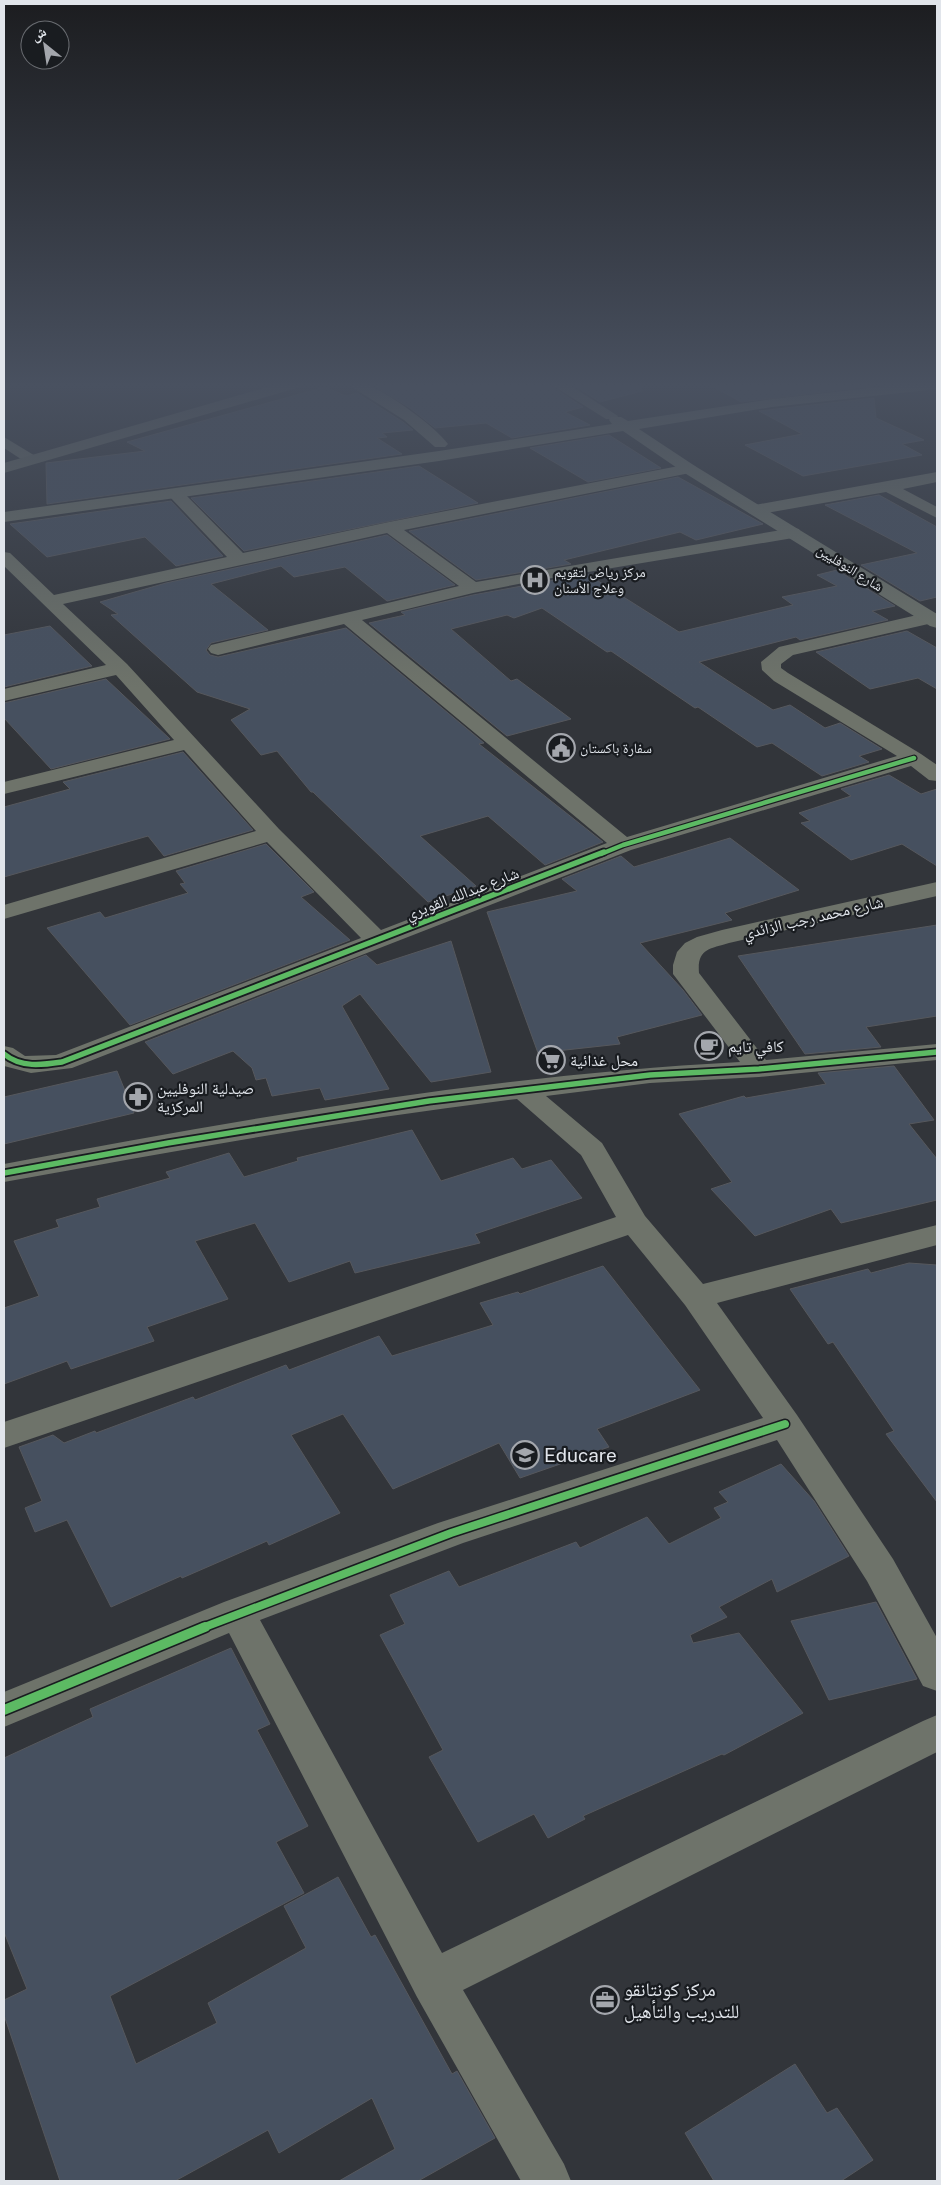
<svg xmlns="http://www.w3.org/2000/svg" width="941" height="2185" viewBox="0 0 941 2185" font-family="'Public Sans','Noto Naskh Arabic',sans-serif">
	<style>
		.building { fill: #46505f; stroke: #56585d }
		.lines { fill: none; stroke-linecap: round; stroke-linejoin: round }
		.street { fill: #6e736a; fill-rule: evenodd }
		.secondary { fill: #676c65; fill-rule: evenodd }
		.primary { fill: #6e746b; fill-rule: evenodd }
		.cycleway-far3-casing { stroke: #191c20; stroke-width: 7 }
		.cycleway-far2-casing { stroke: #191c20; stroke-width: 9 }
		.cycleway-far1-casing { stroke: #191c20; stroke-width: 11 }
		.cycleway-casing { stroke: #191c20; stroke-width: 13 }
		.cycleway-far3 { stroke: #5cba63; stroke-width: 4.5 }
		.cycleway-far2 { stroke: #5cba63; stroke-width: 5.5 }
		.cycleway-far1 { stroke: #5cba63; stroke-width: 8 }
		.cycleway { stroke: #5cba63; stroke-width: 10 }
		.labels { text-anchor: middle; stroke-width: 4.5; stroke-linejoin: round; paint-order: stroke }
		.far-street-label { font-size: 14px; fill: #e1e5eb; stroke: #191c20 }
		.far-poi-label { font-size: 14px; fill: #e1e5eb; stroke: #191c20; text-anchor: start }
		.street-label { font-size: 16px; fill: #e1e5eb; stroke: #191c20 }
		.poi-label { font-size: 16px; fill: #e1e5eb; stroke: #191c20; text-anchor: start }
		.near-poi-label { font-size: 19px; fill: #e1e5eb; stroke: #191c20; text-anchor: start }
	</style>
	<rect width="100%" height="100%" fill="#32353a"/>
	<g class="building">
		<polygon points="392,382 545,382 583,407 565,412 590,425 512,438 486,423 435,428 410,408 376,387"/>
		<polygon points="569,382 641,382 642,391 600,402"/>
		<polygon points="705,382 873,382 873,386 741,402"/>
		<polygon points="325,387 346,396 357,393 403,422 413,430 382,433 387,437 377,438 402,454 47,504 46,463 145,451 127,442"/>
		<polygon points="874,398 876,418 924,440 902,444 922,455 803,476 745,445 802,434 759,411"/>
		<polygon points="609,435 661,468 588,482 530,448"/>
		<polygon points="419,466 478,503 244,551 191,498"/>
		<polygon points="678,477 763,524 696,540 680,532 564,560 571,564 476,580 409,531"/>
		<polygon points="879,495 937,527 937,597 920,601 861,565 917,553 825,505"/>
		<polygon points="171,501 223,556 176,566 145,537 47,557 10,524"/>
		<polygon points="387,535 455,585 387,601 345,567 294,577 281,566 211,584 268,630 211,643 206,650 210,655 218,657 346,628 484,743 479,744 603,842 545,865 488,816 420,836 476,886 428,902 313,792 311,792 277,751 261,755 231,720 250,709 197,692 111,615 118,614 100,602 166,583"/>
		<polygon points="837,570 895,606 872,611 888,620 800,640 796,637 699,662 773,710 790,705 825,728 840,723 882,749 859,756 869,762 822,776 772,743 757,747 698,707 695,708 611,651 607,652 542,608 514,618 507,615 451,629 511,681 517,679 571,719 507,736 369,623 405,615 401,612 473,595 587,574 679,632 793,605 782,597 837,586 817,575"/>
		<polygon points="50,626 92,666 4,687 4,635"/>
		<polygon points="907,631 937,648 937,689 918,678 870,689 816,652"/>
		<polygon points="106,679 170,739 51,769 4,718 4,703"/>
		<polygon points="183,752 253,830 164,856 148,836 4,877 4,807 70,789 63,782"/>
		<polygon points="889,775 921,794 937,789 937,866 902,844 851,860 801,823 810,821 799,813 851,796 841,789"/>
		<polygon points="730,838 799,890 725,913 732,920 640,943 683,990 702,1015 617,1037 620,1044 538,1053 487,912 577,891 562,879 621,856 634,867"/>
		<polygon points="266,844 314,892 301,897 350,940 130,1025 47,928 100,912 105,918 188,893 180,884 185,883 176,871"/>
		<polygon points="937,925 937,1016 866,1027 881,1047 805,1054 738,956"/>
		<polygon points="451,941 491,1072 431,1082 360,994 342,1006 389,1089 325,1100 320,1088 272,1096 266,1078 256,1080 252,1068 233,1051 173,1074 145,1042 366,955 377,965"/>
		<polygon points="894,1066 934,1120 909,1124 937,1159 937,1200 841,1223 831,1209 755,1236 711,1189 732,1182 679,1114 744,1096 746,1098 826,1084 818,1073"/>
		<polygon points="117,1071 134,1113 4,1144 4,1097"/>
		<polygon points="412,1130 441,1181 513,1158 522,1169 551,1160 582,1198 475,1234 480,1243 355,1273 350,1261 289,1282 255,1223 195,1241 228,1299 147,1327 154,1341 71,1369 67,1361 4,1384 4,1308 39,1296 14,1241 59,1227 56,1220 100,1207 97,1199 170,1178 166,1172 229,1153 244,1177 298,1161 297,1158"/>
		<polygon points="909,1263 937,1265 937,1502 886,1434 894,1431 833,1342 828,1344 790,1289 868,1269 871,1273"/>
		<polygon points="603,1266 700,1390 597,1429 609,1447 520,1478 499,1443 393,1489 343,1414 291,1435 340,1513 269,1545 267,1541 182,1578 181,1576 111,1607 67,1520 35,1532 25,1508 42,1501 19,1447 53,1435 64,1443 95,1431 96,1433 193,1397 195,1400 286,1365 289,1370 379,1336 392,1356 493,1325 480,1303 518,1292 520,1294"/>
		<polygon points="781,1464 814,1501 849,1556 777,1592 772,1579 719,1607 727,1617 690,1635 693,1643 739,1633 803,1713 724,1755 722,1754 583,1816 585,1819 548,1838 534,1814 478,1842 429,1757 443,1750 380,1635 405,1624 390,1595 449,1571 459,1587 576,1542 580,1548 647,1517 669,1544 721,1518 714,1508 728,1502 719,1492"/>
		<polygon points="876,1602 917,1679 829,1700 791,1621"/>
		<polygon points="231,1648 270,1724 257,1730 308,1826 276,1842 304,1893 110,1996 136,2064 217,2023 208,2003 306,1948 284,1906 338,1877 371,1937 375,1935 452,2074 457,2071 495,2138 418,2181 339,2181 395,2149 372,2098 279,2153 268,2130 175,2181 60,2181 4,2015 4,2000 27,1989 4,1932 4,1758 93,1717 90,1709"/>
		<polygon points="795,2064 827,2113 837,2108 873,2160 841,2181 714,2181 685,2133"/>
	</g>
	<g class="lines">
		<g class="street">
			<polygon points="141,382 157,382 157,383 150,387"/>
			<path d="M 344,382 C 350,382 358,381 363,383 C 386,391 434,425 448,444 L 445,447 L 435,447 L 404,420 Z"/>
			<polygon points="4,437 37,457 40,460 37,463 27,463 4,448"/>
			<path d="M 689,464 L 695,466 L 697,469 L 695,472 L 404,530 L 476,582 L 793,528 L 799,529 L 801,533 L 799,537 L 793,538 L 534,581 L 473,593 L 362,620 L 627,837 L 897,756 L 774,681 L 762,670 L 761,662 L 779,647 L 930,612 L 937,614 L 937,622 L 793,655 L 781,664 L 781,668 L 788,673 L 921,754 L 937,765 L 937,781 L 929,780 L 911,766 L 631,850 L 72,1068 L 31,1073 L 4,1066 L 4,1046 L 13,1048 L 25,1056 L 56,1055 L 361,938 L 267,842 L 4,919 L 4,905 L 256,831 L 184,750 L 4,794 L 4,782 L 174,740 L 116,675 L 4,701 L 4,689 L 106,665 L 4,566 L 4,552 L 10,553 L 54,595 L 227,557 L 170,497 L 168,494 L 170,491 L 182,491 L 243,553 L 389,522 ZM 387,533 L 459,586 L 211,645 L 208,649 L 211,653 L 218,655 L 344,624 L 607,843 L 381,930 L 279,829 L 127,664 L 63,604 Z"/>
			<polygon points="937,472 937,482 903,489 937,507 937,518 886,492 755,515 749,513 747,510 749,507 755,505"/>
			<path d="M 937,882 L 937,896 L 729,943 C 709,949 697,949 699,973 L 766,1060 L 937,1044 L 937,1060 L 759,1077 L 650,1083 L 546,1096 L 602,1143 L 645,1216 L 703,1284 L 937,1225 L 937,1245 L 717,1303 L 797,1415 L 893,1559 L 937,1638 L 937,1691 L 923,1686 L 867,1581 L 777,1440 L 463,1543 L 260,1620 L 442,1953 L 923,1721 L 937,1715 L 937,1752 L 463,1990 L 564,2164 L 571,2181 L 521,2181 L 417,1997 L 229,1633 L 4,1727 L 4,1692 L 224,1602 L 438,1523 L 763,1418 L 685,1305 L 628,1235 L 4,1448 L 4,1422 L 616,1217 L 581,1155 L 517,1099 C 345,1120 174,1151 4,1182 L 4,1164 C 247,1118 493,1075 740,1062 L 673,974 L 673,965 L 677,952 L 685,943 L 697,937 L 722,930 Z"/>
		</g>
		<g class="secondary">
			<polygon points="285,382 309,382 307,385 4,473 4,463"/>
			<polygon points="547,382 565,382 618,416 616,419 606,419"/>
		</g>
		<polygon class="primary" points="923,382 937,382 937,389 772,407 639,429 695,466 937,614 937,628 930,626 683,472 623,431 439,461 4,522 4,512 439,451 612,424 609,420 611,417 621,417 628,421 772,399"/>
		<defs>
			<polyline id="cycleway-far3" points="601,854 623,845 914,758"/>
			<g id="cycleway-far2">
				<path d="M 4,1054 C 21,1068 42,1065 62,1062 L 604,852"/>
				<polyline points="4,1173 168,1143 429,1101 650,1075 759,1069 937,1052"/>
			</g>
			<polyline id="cycleway-far1" points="202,1628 451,1533 785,1424"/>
			<polyline id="cycleway" points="4,1710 205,1627"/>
		</defs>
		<use href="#cycleway-far3" class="cycleway-far3-casing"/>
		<use href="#cycleway-far2" class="cycleway-far2-casing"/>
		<use href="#cycleway-far1" class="cycleway-far1-casing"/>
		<use href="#cycleway" class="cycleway-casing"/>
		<use href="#cycleway-far3" class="cycleway-far3"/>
		<use href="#cycleway-far2" class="cycleway-far2"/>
		<use href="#cycleway-far1" class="cycleway-far1"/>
		<use href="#cycleway" class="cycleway"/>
	</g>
	<linearGradient id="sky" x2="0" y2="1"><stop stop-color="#1c1d20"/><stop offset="0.56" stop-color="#495160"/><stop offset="1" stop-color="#495160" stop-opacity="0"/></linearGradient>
	<rect width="941" height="688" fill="url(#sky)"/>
	<defs>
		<symbol id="hospital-ring" viewBox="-11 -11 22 22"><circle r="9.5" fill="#191c20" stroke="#a4a7ad" stroke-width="1.5"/><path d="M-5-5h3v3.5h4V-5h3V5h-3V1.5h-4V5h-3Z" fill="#a4a7ad"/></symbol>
		<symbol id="civic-ring" viewBox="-11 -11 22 22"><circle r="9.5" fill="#191c20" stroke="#a4a7ad" stroke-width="1.5"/><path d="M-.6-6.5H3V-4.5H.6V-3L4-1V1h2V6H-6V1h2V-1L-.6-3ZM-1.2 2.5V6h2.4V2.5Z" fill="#a4a7ad"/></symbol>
		<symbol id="cafe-ring" viewBox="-11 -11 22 22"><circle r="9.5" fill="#191c20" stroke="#a4a7ad" stroke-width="1.5"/><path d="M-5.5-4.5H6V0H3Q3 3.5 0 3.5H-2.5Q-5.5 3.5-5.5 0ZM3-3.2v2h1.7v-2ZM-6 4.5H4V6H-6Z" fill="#a4a7ad"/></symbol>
		<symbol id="supermarket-ring" viewBox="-11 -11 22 22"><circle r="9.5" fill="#191c20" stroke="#a4a7ad" stroke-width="1.5"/><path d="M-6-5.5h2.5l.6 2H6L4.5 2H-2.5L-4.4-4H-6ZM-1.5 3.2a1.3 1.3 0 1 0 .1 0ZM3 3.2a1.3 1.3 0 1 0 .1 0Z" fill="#a4a7ad"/></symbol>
		<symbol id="pharmacy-ring" viewBox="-11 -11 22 22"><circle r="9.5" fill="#191c20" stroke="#a4a7ad" stroke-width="1.5"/><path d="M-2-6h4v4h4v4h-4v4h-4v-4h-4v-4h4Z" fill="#a4a7ad"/></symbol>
		<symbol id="school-ring" viewBox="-11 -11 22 22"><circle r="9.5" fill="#191c20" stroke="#a4a7ad" stroke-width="1.5"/><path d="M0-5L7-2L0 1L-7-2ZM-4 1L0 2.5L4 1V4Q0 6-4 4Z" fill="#a4a7ad"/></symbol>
		<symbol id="office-ring" viewBox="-11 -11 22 22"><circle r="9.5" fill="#191c20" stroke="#a4a7ad" stroke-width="1.5"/><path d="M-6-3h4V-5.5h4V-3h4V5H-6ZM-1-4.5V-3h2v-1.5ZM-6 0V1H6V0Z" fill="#a4a7ad"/></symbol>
	</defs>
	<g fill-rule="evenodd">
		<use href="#hospital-ring" x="519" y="564" width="32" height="32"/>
		<use href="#civic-ring" x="545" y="732" width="32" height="32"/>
		<use href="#cafe-ring" x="693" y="1030" width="32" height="32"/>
		<use href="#supermarket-ring" x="535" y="1044" width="32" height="32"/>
		<use href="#pharmacy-ring" x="122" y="1081" width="32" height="32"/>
		<use href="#school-ring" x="509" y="1439" width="32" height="32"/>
		<use href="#office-ring" x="589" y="1984" width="32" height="32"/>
	</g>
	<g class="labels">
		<g class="far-street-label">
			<text transform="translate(850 568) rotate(32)" y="5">شارع النوفليين</text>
		</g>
		<g class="far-poi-label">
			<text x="554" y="577">مركز رياض لتقويم<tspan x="554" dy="16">وعلاج الأسنان</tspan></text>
			<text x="580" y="753">سفارة باكستان</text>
		</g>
		<g class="street-label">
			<text transform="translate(462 893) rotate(-21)" y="6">شارع عبدالله القويري</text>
			<text transform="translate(813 917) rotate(-13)" y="6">شارع محمد رجب الزائدي</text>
		</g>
		<g class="poi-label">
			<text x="728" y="1052">كافي تايم</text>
			<text x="570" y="1066">محل غذائية</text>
			<text x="157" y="1094">صيدلية النوفليين<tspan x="157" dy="18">المركزية</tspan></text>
		</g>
		<g class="near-poi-label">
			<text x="544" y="1462">Educare</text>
			<text x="624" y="1996">مركز كونتانقو<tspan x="624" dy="22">للتدريب والتأهيل</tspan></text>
		</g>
	</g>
	<rect width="941" height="2185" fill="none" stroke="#e1e5eb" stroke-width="10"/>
	<g transform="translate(45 45) rotate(330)"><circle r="24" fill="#191c20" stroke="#696c71"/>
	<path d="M0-4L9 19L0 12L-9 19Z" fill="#a4a7ad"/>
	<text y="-8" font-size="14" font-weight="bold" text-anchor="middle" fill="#e1e5eb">ش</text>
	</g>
</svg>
